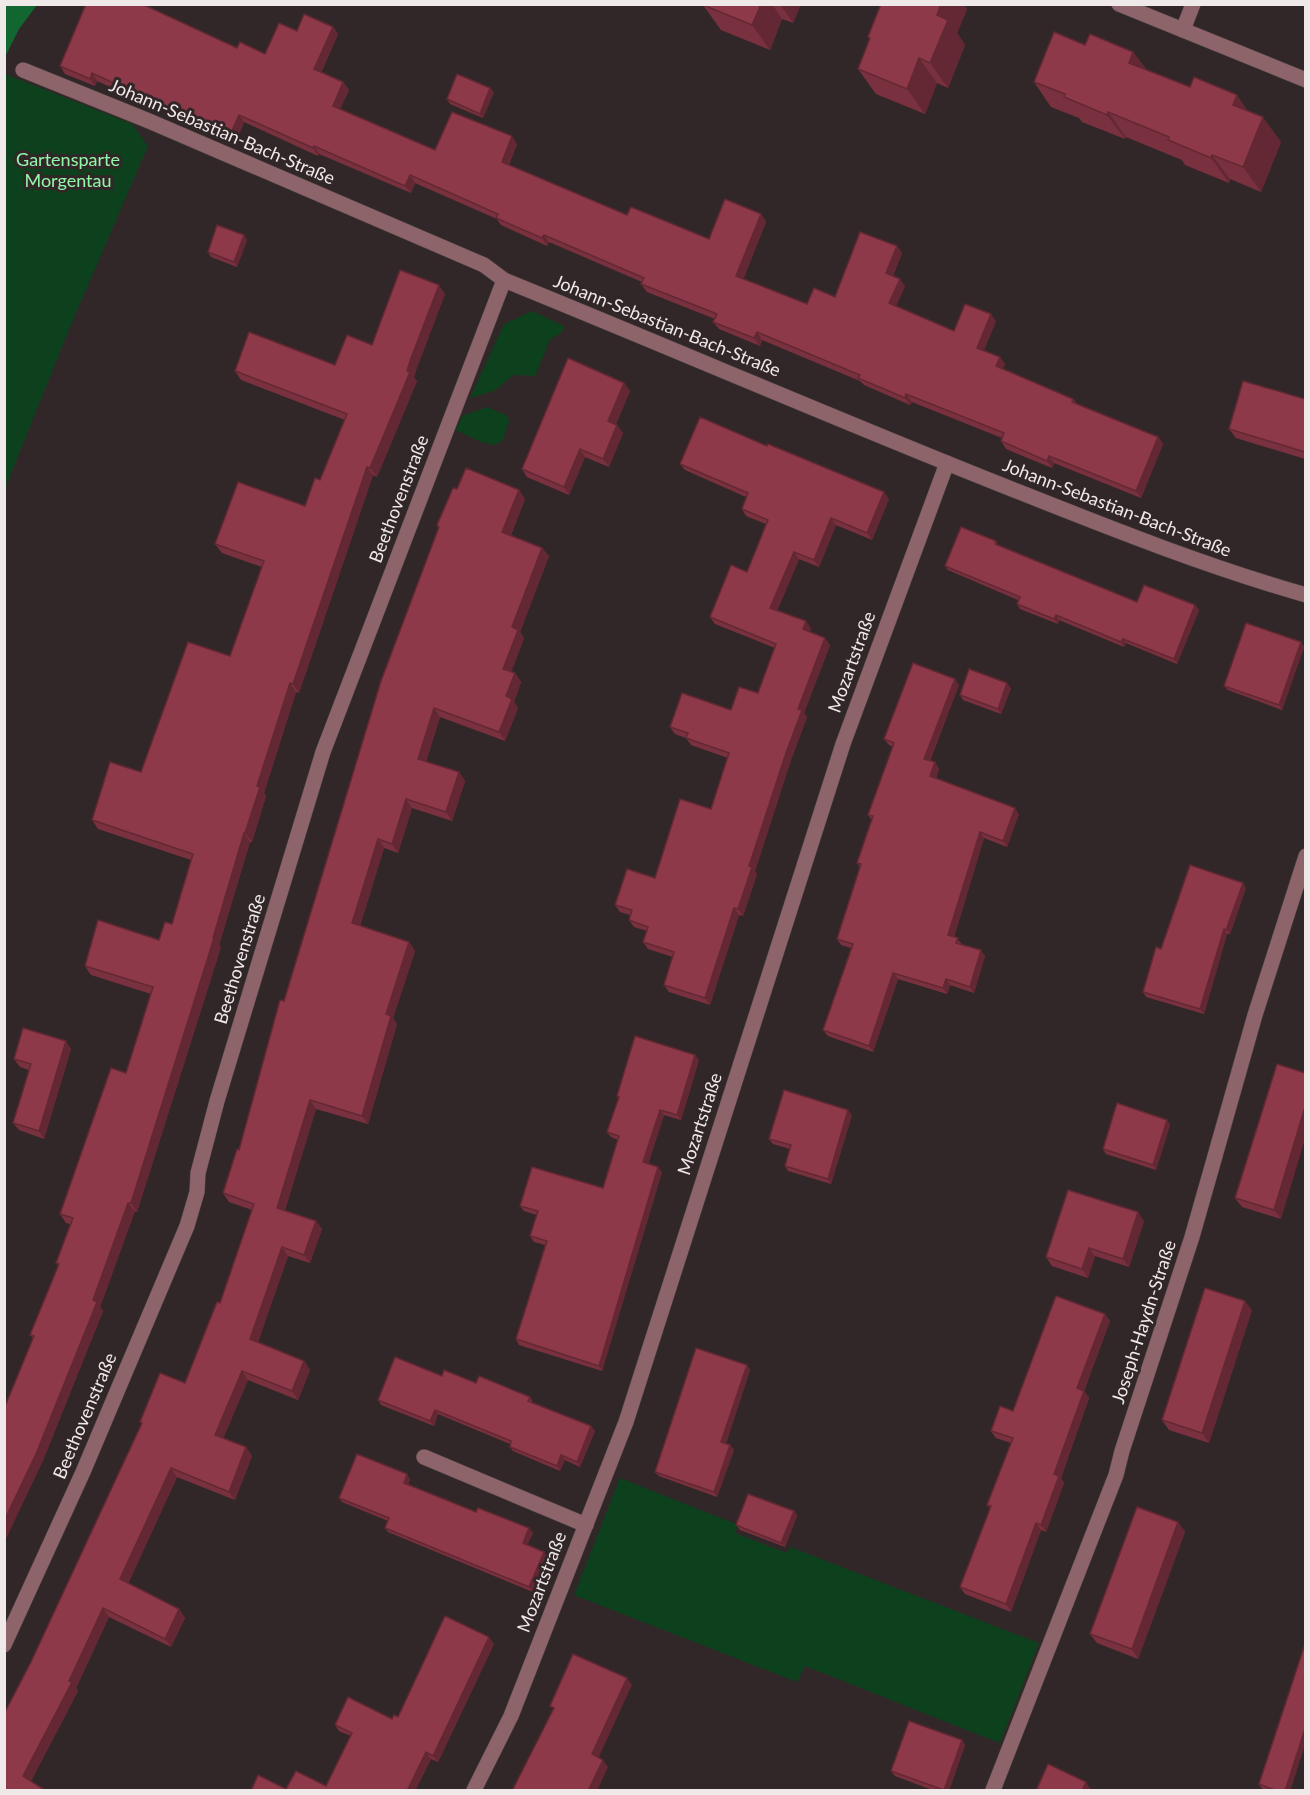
<svg xmlns="http://www.w3.org/2000/svg" width="1310" height="1795" viewBox="0 0 1310 1795" font-family="Lato,sans-serif">
	<style>
		.green { fill: #0d411d }
		.forest { fill: #126630 }
		.lines { fill: none; stroke-linecap: round; stroke-linejoin: round }
		.minor-casing { stroke: #4d4243; stroke-width: 16 }
		.minor { stroke: #8c6469; stroke-width: 15 }
		.wall { fill: #7a313f }
		.shaded-wall { fill: #632833 }
		.building { fill: #8e3949; stroke: #632833; stroke-width: 1.5 }
		.labels { text-anchor: middle; stroke-width: 6; stroke-linejoin: round; paint-order: stroke }
		.street-label { font-size: 18px; fill: #f0e9e9; stroke: #322728 }
		.park-label { font-size: 18px; fill: #91f7a8; stroke: #322728 }
	</style>
	<rect width="100%" height="100%" fill="#322728"/>
	<g class="green">
		<polygon points="5,74 132,124 148,146 70,327 5,489"/>
		<polygon points="532,311 564,326 562,332 550,340 535,376 513,375 496,390 470,398 504,324"/>
		<polygon points="487,407 508,416 509,422 502,441 494,445 481,442 456,430 462,416"/>
		<polygon points="620,1478 738,1525 735,1533 787,1553 790,1547 1039,1643 1000,1743 805,1666 797,1682 574,1595"/>
	</g>
	<polygon class="forest" points="5,4 37,5 19,29 5,57"/>
	<g class="lines">
		<defs>
			<g id="minor">
				<polyline points="1119,4 1306,80"/>
				<polyline points="1183,30 1193,4"/>
				<path d="M 23,70 L 149,121 L 484,265 L 504,280 C 669,347 833,418 999,484 C 1100,524 1201,565 1306,595"/>
				<polyline points="424,1457 586,1525"/>
				<polyline points="4,1645 83,1472 187,1226 197,1192 198,1173 217,1101 323,752 504,280"/>
				<polyline points="474,1790 511,1716 626,1422 843,744 947,463"/>
				<polyline points="993,1790 1116,1475 1122,1451 1192,1237 1255,1015 1306,856"/>
			</g>
		</defs>
		<use href="#minor" class="minor-casing"/>
		<use href="#minor" class="minor"/>
	</g>
	<g class="wall">
		<polygon points="704,4 801,4 793,23 782,19 770,50 721,30 703,5"/>
		<polygon points="967,9 957,33 965,45 948,88 937,83 925,114 876,94 858,69 870,40 868,37"/>
		<polygon points="333,27 338,34 321,73 343,82 349,90 340,109 435,150 517,144 509,165 627,215 709,239 761,214 766,222 743,279 807,304 835,297 897,246 902,253 893,276 905,286 896,306 954,331 996,321 984,350 1005,364 1003,369 1073,399 1077,404 1158,437 1163,444 1141,498 1054,463 1052,468 1006,449 1001,441 1002,438 912,402 910,405 864,385 860,381 762,340 760,346 719,329 713,322 715,319 647,292 641,284 642,282 549,242 547,246 501,225 497,219 415,183 411,193 319,154 318,156 244,122 237,140 183,116 182,119 97,81 95,86 65,74 60,66 237,48 265,54 297,31"/>
		<polygon points="1085,45 1133,52 1146,69 1248,111 1281,142 1261,192 1230,179 1229,183 1185,165 1182,160 1126,137 1125,139 1082,122 1079,118 1051,107 1034,82"/>
		<polygon points="494,92 483,118 450,104 447,99"/>
		<polygon points="247,240 237,267 211,257 208,252"/>
		<polygon points="445,294 416,370 414,378 417,381 377,477 373,475 299,693 296,692 264,793 266,796 252,842 250,842 219,945 221,947 137,1212 135,1211 100,1307 103,1311 42,1463 6,1404 33,1338 30,1335 58,1266 56,1263 70,1224 66,1223 60,1214 126,1073 151,994 91,975 85,966 159,940 172,924 191,860 98,829 92,820 141,772 230,656 262,567 222,553 215,544 305,506 320,480 345,420 241,380 235,371 335,365 372,345"/>
		<polygon points="624,383 630,391 616,424 623,433 609,467 585,457 569,495 527,477 522,469"/>
		<polygon points="1305,399 1305,459 1236,438 1229,429"/>
		<polygon points="680,464 889,499 872,540 836,525 819,567 799,559 777,611 811,628 809,632 830,645 804,713 807,717 791,760 755,871 757,874 743,916 739,915 710,1005 669,992 664,985 673,957 648,949 643,942 647,931 634,927 629,920 630,915 620,912 615,905 655,878 711,809 728,758 691,745 686,738 675,734 670,727 731,710 758,693 775,648 715,624 710,617 747,572 766,524 746,516 742,509 746,497 685,470"/>
		<polygon points="457,489 519,490 525,499 511,535 542,548 549,556 520,632 524,638 511,672 515,673 521,682 514,702 518,708 505,741 440,717 426,762 459,772 465,781 452,821 412,808 398,853 384,848 360,926 409,942 415,951 393,1018 397,1024 368,1124 316,1109 285,1210 316,1221 322,1229 310,1263 288,1256 258,1342 304,1361 310,1370 298,1400 248,1380 223,1438 246,1447 252,1456 235,1500 177,1477 128,1584 179,1609 185,1618 171,1647 109,1617 76,1688 78,1691 31,1781 4,1791 31,1662 142,1425 140,1422 185,1383 220,1303 252,1210 229,1202 223,1193 239,1150 284,1001 439,529 437,525"/>
		<polygon points="996,541 998,545 1137,602 1195,605 1199,610 1177,664 1126,643 1124,647 1059,620 1058,624 1020,609 1017,604 1018,600 948,570 945,566"/>
		<polygon points="1301,642 1304,647 1282,710 1228,690 1224,686"/>
		<polygon points="959,685 930,761 935,762 939,769 936,779 1019,814 1007,847 984,838 954,937 962,944 985,956 974,993 950,985 947,994 898,979 873,1052 828,1036 823,1030 851,948 841,945 837,939 860,867 857,863 872,820 868,815 893,747 889,745 884,739"/>
		<polygon points="1011,688 1001,714 963,700 960,695"/>
		<polygon points="1246,888 1230,934 1227,934 1204,1014 1146,997 1143,992 1161,949"/>
		<polygon points="71,1049 44,1139 19,1130 13,1123 29,1070 20,1067 14,1059"/>
		<polygon points="699,1060 681,1120 664,1115 648,1164 662,1172 602,1371 519,1345 516,1339 545,1245 534,1242 530,1236 537,1215 524,1211 520,1206 603,1188 618,1140 611,1137 607,1132 619,1099 617,1096"/>
		<polygon points="1277,1064 1281,1219 1242,1207 1235,1198"/>
		<polygon points="852,1115 831,1184 788,1171 785,1166 790,1149 773,1144 769,1139"/>
		<polygon points="1167,1120 1170,1125 1156,1170 1106,1154 1103,1149"/>
		<polygon points="1144,1221 1129,1267 1095,1256 1088,1278 1052,1266 1046,1257"/>
		<polygon points="1252,1310 1209,1443 1169,1430 1162,1420"/>
		<polygon points="1105,1314 1110,1321 1084,1391 1089,1398 1061,1478 1064,1483 1046,1532 1041,1530 1011,1612 965,1594 960,1587 990,1508 987,1505 1011,1443 996,1438 991,1431 1013,1411"/>
		<polygon points="747,1365 750,1370 726,1443 730,1445 734,1450 717,1497 659,1476 655,1472"/>
		<polygon points="442,1376 476,1383 530,1397 533,1403 595,1431 580,1467 565,1460 560,1471 513,1451 510,1447 510,1444 438,1414 434,1426 381,1405 378,1400"/>
		<polygon points="410,1479 408,1485 476,1512 529,1528 533,1533 527,1545 544,1552 547,1557 533,1592 388,1532 385,1528 388,1521 342,1502 339,1498"/>
		<polygon points="794,1511 797,1516 785,1547 740,1530 736,1525"/>
		<polygon points="1178,1522 1185,1532 1138,1659 1097,1643 1090,1634"/>
		<polygon points="494,1644 438,1762 431,1759 415,1791 286,1789 326,1786 351,1736 339,1731 335,1725 392,1719 398,1717"/>
		<polygon points="962,1740 965,1745 949,1791 935,1791 895,1776 891,1771"/>
		<polygon points="1305,1744 1290,1791 1266,1791 1262,1789 1259,1784"/>
	</g>
	<g class="shaded-wall">
		<polygon points="761,4 772,4 782,19 770,50 752,25"/>
		<polygon points="780,4 801,4 793,23"/>
		<polygon points="941,4 964,4 967,9 957,33 965,45 948,88 930,63 937,15"/>
		<polygon points="333,27 338,34 319,77 314,69"/>
		<polygon points="1133,52 1151,77 1129,63"/>
		<polygon points="919,58 937,83 925,114 907,89"/>
		<polygon points="92,73 97,81 95,86 90,79"/>
		<polygon points="343,82 349,90 338,113 333,106"/>
		<polygon points="490,88 494,92 483,118 480,114"/>
		<polygon points="1237,95 1254,120 1233,105"/>
		<polygon points="178,109 183,116 182,119 177,112"/>
		<polygon points="1108,112 1126,137 1125,139 1107,115"/>
		<polygon points="239,115 244,122 237,140 231,133"/>
		<polygon points="1263,117 1281,142 1261,192 1243,167"/>
		<polygon points="512,136 517,144 507,169 502,162"/>
		<polygon points="314,146 319,154 318,156 313,148"/>
		<polygon points="1212,155 1230,179 1229,183 1211,158"/>
		<polygon points="410,175 415,183 411,193 405,186"/>
		<polygon points="761,214 766,222 742,283 736,276"/>
		<polygon points="244,235 247,240 237,267 234,262"/>
		<polygon points="544,235 549,242 547,246 542,238"/>
		<polygon points="897,246 902,253 891,280 886,273"/>
		<polygon points="900,279 905,286 894,311 889,303"/>
		<polygon points="439,285 445,294 416,370 414,378 417,381 377,477 370,468"/>
		<polygon points="991,314 996,321 982,355 977,348"/>
		<polygon points="757,332 762,340 760,346 754,338"/>
		<polygon points="1000,357 1005,364 1001,374 996,366"/>
		<polygon points="624,383 630,391 614,429 608,421"/>
		<polygon points="906,394 912,402 910,405 905,398"/>
		<polygon points="617,425 623,433 609,467 603,459"/>
		<polygon points="1158,437 1163,444 1141,498 1136,491"/>
		<polygon points="580,449 585,457 569,495 564,487"/>
		<polygon points="1049,456 1054,463 1052,468 1047,461"/>
		<polygon points="367,467 373,475 299,693 293,684"/>
		<polygon points="519,490 525,499 508,541 502,532"/>
		<polygon points="884,492 889,499 872,540 867,533"/>
		<polygon points="831,518 836,525 819,567 814,560"/>
		<polygon points="542,548 549,556 520,632 524,638 509,678 503,669 512,627"/>
		<polygon points="794,552 799,559 775,615 770,608"/>
		<polygon points="1195,605 1199,610 1177,664 1174,659"/>
		<polygon points="1056,615 1059,620 1058,624 1054,619"/>
		<polygon points="806,621 811,628 808,636 803,629"/>
		<polygon points="825,638 830,645 804,713 807,717 791,760 755,871 757,874 743,916 738,909 749,866 798,709"/>
		<polygon points="1123,639 1126,643 1124,647 1121,642"/>
		<polygon points="1301,642 1304,647 1282,710 1279,705"/>
		<polygon points="515,673 521,682 514,702 518,708 505,741 499,732 506,696"/>
		<polygon points="955,679 959,685 928,765 924,759"/>
		<polygon points="290,683 296,692 264,793 266,796 252,842 245,833 257,786"/>
		<polygon points="1007,683 1011,688 1001,714 998,709"/>
		<polygon points="434,708 440,717 424,768 418,759"/>
		<polygon points="935,762 939,769 934,783 930,776"/>
		<polygon points="459,772 465,781 452,821 446,812"/>
		<polygon points="406,799 412,808 398,853 392,844"/>
		<polygon points="1015,808 1019,814 1007,847 1003,841"/>
		<polygon points="980,832 984,838 953,941 948,935"/>
		<polygon points="244,833 250,842 219,945 221,947 137,1212 131,1203 213,938"/>
		<polygon points="378,839 384,848 358,932 352,923"/>
		<polygon points="1243,883 1246,888 1230,934 1226,930"/>
		<polygon points="734,908 739,915 710,1005 705,998"/>
		<polygon points="1224,929 1227,934 1204,1014 1200,1009"/>
		<polygon points="409,942 415,951 393,1018 397,1024 368,1124 362,1116 386,1014"/>
		<polygon points="981,950 985,956 974,993 970,987"/>
		<polygon points="893,973 898,979 873,1052 869,1046"/>
		<polygon points="946,979 950,985 947,994 943,988"/>
		<polygon points="66,1041 71,1049 44,1139 39,1131"/>
		<polygon points="695,1055 699,1060 681,1120 677,1115"/>
		<polygon points="310,1100 316,1109 283,1216 277,1208"/>
		<polygon points="1305,1107 1305,1139 1281,1219 1274,1210"/>
		<polygon points="660,1110 664,1115 647,1168 643,1162"/>
		<polygon points="848,1110 852,1115 831,1184 828,1179"/>
		<polygon points="1167,1120 1170,1125 1156,1170 1153,1165"/>
		<polygon points="658,1167 662,1172 602,1371 599,1366"/>
		<polygon points="128,1203 135,1211 100,1307 103,1311 42,1463 4,1543 4,1521 93,1300"/>
		<polygon points="1138,1212 1144,1221 1129,1267 1123,1259"/>
		<polygon points="316,1221 322,1229 310,1263 304,1255"/>
		<polygon points="282,1247 288,1256 256,1348 250,1339"/>
		<polygon points="1089,1248 1095,1256 1088,1278 1082,1269"/>
		<polygon points="1245,1301 1252,1310 1209,1443 1202,1433"/>
		<polygon points="1105,1314 1110,1321 1082,1395 1077,1388"/>
		<polygon points="304,1361 310,1370 298,1400 292,1391"/>
		<polygon points="747,1365 750,1370 725,1447 721,1442"/>
		<polygon points="242,1371 248,1380 221,1444 215,1435"/>
		<polygon points="1084,1391 1089,1398 1061,1478 1064,1483 1046,1532 1041,1525 1054,1474"/>
		<polygon points="435,1410 438,1414 434,1426 430,1421"/>
		<polygon points="591,1426 595,1431 580,1467 577,1462"/>
		<polygon points="730,1445 734,1450 717,1497 714,1492"/>
		<polygon points="246,1447 252,1456 235,1500 229,1492"/>
		<polygon points="561,1455 565,1460 560,1471 557,1466"/>
		<polygon points="171,1468 177,1477 126,1588 120,1579"/>
		<polygon points="407,1474 410,1479 407,1488 404,1483"/>
		<polygon points="794,1511 797,1516 785,1547 781,1543"/>
		<polygon points="1178,1522 1185,1532 1138,1659 1132,1649"/>
		<polygon points="1036,1523 1041,1530 1011,1612 1006,1604"/>
		<polygon points="529,1528 533,1533 526,1548 523,1543"/>
		<polygon points="544,1552 547,1557 533,1592 529,1587"/>
		<polygon points="103,1608 109,1617 76,1688 78,1691 29,1785 23,1776"/>
		<polygon points="179,1609 185,1618 171,1647 165,1639"/>
		<polygon points="489,1637 494,1644 438,1762 433,1756"/>
		<polygon points="627,1678 632,1685 597,1761 592,1754"/>
		<polygon points="1305,1729 1305,1744 1290,1791 1285,1791"/>
		<polygon points="962,1740 965,1745 949,1791 944,1791"/>
		<polygon points="426,1752 431,1759 415,1791 407,1791"/>
		<polygon points="603,1760 608,1767 597,1791 588,1791"/>
		<polygon points="1086,1782 1092,1791 1082,1791"/>
	</g>
	<g class="building">
		<polygon points="86,4 142,4 237,48 240,42 265,54 279,23 297,31 304,14 333,27 314,69 343,82 333,106 435,150 452,112 512,136 502,162 627,215 631,207 709,239 725,199 761,214 736,276 807,304 814,288 835,297 860,232 897,246 886,273 900,279 889,303 954,331 965,304 991,314 977,348 1000,357 996,366 1073,399 1072,402 1158,437 1136,491 1049,456 1047,461 1001,441 1004,433 906,394 905,398 858,378 860,375 757,332 754,338 713,322 717,314 641,284 644,278 544,235 542,238 496,218 498,214 410,175 405,186 314,146 313,148 239,115 231,133 178,109 177,112 92,73 90,79 60,66"/>
		<polygon points="704,4 761,4 752,25 703,5"/>
		<polygon points="881,4 941,4 937,15 948,20 930,63 919,58 907,89 858,69 870,38 868,37"/>
		<polygon points="1054,32 1085,45 1090,34 1133,52 1129,63 1190,87 1194,77 1237,95 1233,105 1263,117 1243,167 1212,155 1211,158 1168,140 1169,137 1108,112 1107,115 1064,97 1065,94 1034,82"/>
		<polygon points="457,74 490,88 480,114 447,99"/>
		<polygon points="217,225 244,235 234,262 208,252"/>
		<polygon points="400,270 439,285 410,361 407,371 410,372 370,468 367,467 293,684 290,683 257,786 260,787 245,833 244,833 213,938 214,938 131,1203 128,1203 93,1300 97,1302 36,1454 4,1521 4,1403 6,1404 34,1336 30,1335 59,1264 56,1263 73,1218 60,1214 111,1068 126,1073 153,987 85,966 98,920 159,940 165,922 172,924 193,854 92,820 110,762 141,772 188,642 230,656 264,561 215,544 238,482 305,506 315,478 320,480 347,414 235,371 249,332 335,365 347,335 372,345"/>
		<polygon points="568,358 624,383 608,421 617,425 603,459 580,449 564,487 522,469"/>
		<polygon points="1243,381 1305,399 1305,452 1229,429"/>
		<polygon points="700,417 767,446 768,444 884,492 867,533 831,518 814,560 794,552 770,608 806,621 803,629 825,638 798,709 802,710 786,753 749,866 752,867 738,909 734,908 705,998 664,985 674,952 643,942 648,927 629,920 632,910 615,905 627,869 655,878 680,799 711,809 729,753 686,738 688,733 670,727 682,693 731,710 739,687 758,693 776,644 710,617 731,565 747,572 768,520 742,509 748,493 680,464"/>
		<polygon points="466,468 519,490 502,532 542,548 512,627 518,630 503,669 515,673 506,696 512,699 499,732 434,708 418,759 459,772 446,812 406,799 392,844 378,839 352,923 409,942 386,1014 391,1016 362,1116 310,1100 277,1208 316,1221 304,1255 282,1247 250,1339 304,1361 292,1391 242,1371 215,1435 246,1447 229,1492 171,1468 120,1579 179,1609 165,1639 103,1608 69,1681 72,1682 23,1776 46,1791 4,1791 4,1714 31,1662 142,1423 140,1422 160,1373 185,1383 217,1302 220,1303 254,1204 223,1193 237,1149 239,1150 280,1000 284,1001 381,681 439,527 437,525 453,488 457,489"/>
		<polygon points="961,527 996,541 995,544 1137,602 1144,585 1195,605 1174,659 1123,639 1121,642 1056,615 1054,619 1017,604 1020,597 945,566"/>
		<polygon points="1246,623 1301,642 1279,705 1224,686"/>
		<polygon points="913,663 955,679 924,759 935,762 930,776 1015,808 1003,841 980,832 948,935 958,938 956,943 981,950 970,987 946,979 943,988 893,973 869,1046 823,1030 853,944 837,939 861,864 857,863 873,816 868,815 894,743 884,739"/>
		<polygon points="969,669 1007,683 998,709 960,695"/>
		<polygon points="1190,865 1243,883 1226,930 1224,929 1200,1009 1143,992 1156,947 1161,949"/>
		<polygon points="23,1028 66,1041 39,1131 13,1123 31,1064 14,1059"/>
		<polygon points="635,1036 695,1055 677,1115 660,1110 643,1162 658,1167 599,1366 516,1339 547,1241 530,1236 538,1211 520,1206 532,1167 603,1188 619,1136 607,1132 619,1097 617,1096"/>
		<polygon points="1277,1064 1305,1073 1305,1107 1274,1210 1235,1198"/>
		<polygon points="784,1090 848,1110 828,1179 785,1166 791,1145 769,1139"/>
		<polygon points="1117,1103 1167,1120 1153,1165 1103,1149"/>
		<polygon points="1068,1190 1138,1212 1123,1259 1089,1248 1082,1269 1046,1257"/>
		<polygon points="1205,1288 1245,1301 1202,1433 1162,1420"/>
		<polygon points="1056,1296 1105,1314 1077,1388 1084,1391 1054,1474 1059,1476 1041,1525 1036,1523 1006,1604 960,1587 991,1506 987,1505 1013,1438 991,1431 1000,1406 1013,1411"/>
		<polygon points="696,1348 747,1365 721,1442 730,1445 714,1492 655,1472"/>
		<polygon points="395,1357 442,1376 444,1370 476,1383 479,1376 530,1397 528,1401 591,1426 577,1462 561,1455 557,1466 510,1447 511,1441 435,1410 430,1421 378,1400"/>
		<polygon points="357,1454 407,1474 404,1483 476,1512 478,1508 529,1528 523,1543 544,1552 529,1587 385,1528 389,1518 339,1498"/>
		<polygon points="748,1494 794,1511 781,1543 736,1525"/>
		<polygon points="1137,1507 1178,1522 1132,1649 1090,1634"/>
		<polygon points="445,1616 489,1637 433,1756 426,1752 407,1791 251,1791 258,1775 286,1789 296,1771 326,1786 352,1733 335,1725 348,1697 392,1719 394,1715 398,1717"/>
		<polygon points="1305,1644 1305,1729 1285,1791 1277,1791 1259,1784"/>
		<polygon points="573,1654 627,1678 592,1754 603,1760 588,1791 512,1791 554,1708 550,1706"/>
		<polygon points="909,1721 962,1740 944,1790 891,1771"/>
		<polygon points="1048,1764 1086,1782 1082,1791 1036,1791"/>
	</g>
	<g class="labels">
		<g class="street-label">
			<text transform="translate(222 132) rotate(23)" y="6">Johann-Sebastian-Bach-Straße</text>
			<text transform="translate(667 326) rotate(22)" y="6">Johann-Sebastian-Bach-Straße</text>
			<text transform="translate(399 499) rotate(-69)" y="6">Beethovenstraße</text>
			<text transform="translate(1117 508) rotate(21)" y="6">Johann-Sebastian-Bach-Straße</text>
			<text transform="translate(852 662) rotate(-70)" y="6">Mozartstraße</text>
			<text transform="translate(240 959) rotate(-73)" y="6">Beethovenstraße</text>
			<text transform="translate(700 1124) rotate(-72)" y="6">Mozartstraße</text>
			<text transform="translate(1144 1322) rotate(-72)" y="6">Joseph-Haydn-Straße</text>
			<text transform="translate(85 1416) rotate(-67)" y="6">Beethovenstraße</text>
			<text transform="translate(542 1582) rotate(-69)" y="6">Mozartstraße</text>
		</g>
		<g class="park-label">
			<text x="68" y="166">Gartensparte<tspan x="68" dy="21">Morgentau</tspan></text>
		</g>
	</g>
	<rect width="1310" height="1795" fill="none" stroke="#f0e9e9" stroke-width="12"/>
</svg>
